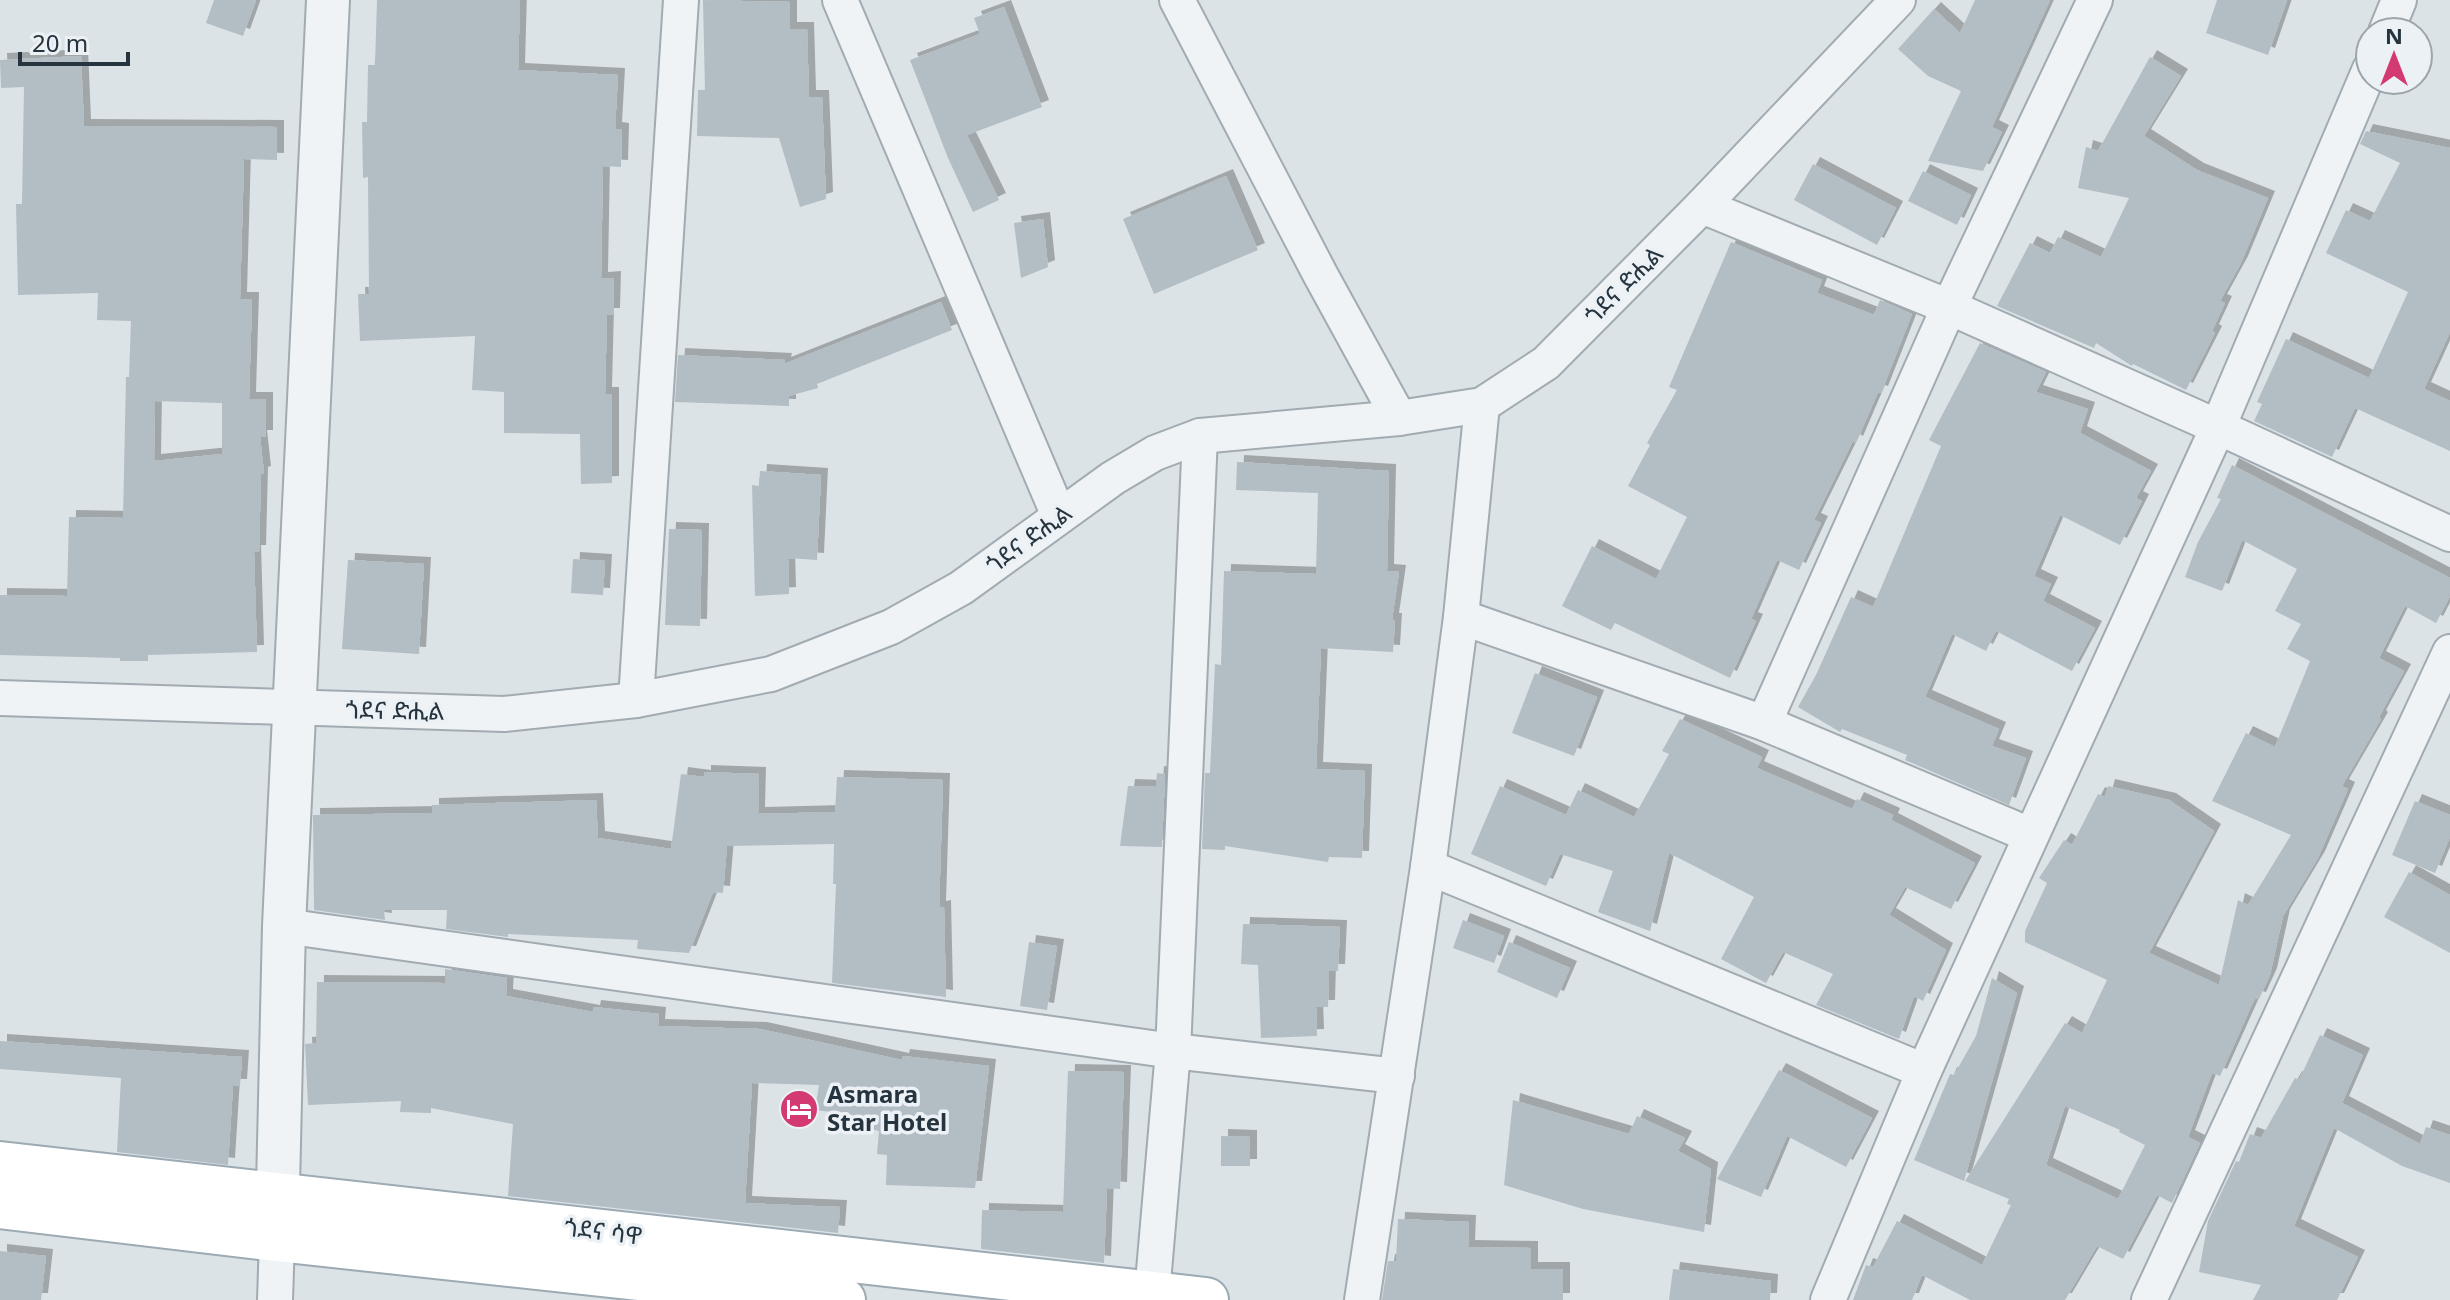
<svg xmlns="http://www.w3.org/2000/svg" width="2450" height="1300" viewBox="0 0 2450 1300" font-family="'Noto Sans','Noto Sans Ethiopic',sans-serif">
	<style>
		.building { fill: #b3bdc4; fill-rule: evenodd; filter: url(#shadow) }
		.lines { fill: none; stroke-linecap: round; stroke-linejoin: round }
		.minor-casing { stroke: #a1abb1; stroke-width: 38 }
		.tertiary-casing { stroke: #a1abb1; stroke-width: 46 }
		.primary-casing { stroke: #9baab3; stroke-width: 48 }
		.minor { stroke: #eff3f5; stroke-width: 34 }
		.tertiary { stroke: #eff3f5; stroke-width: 42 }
		.primary { stroke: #fff; stroke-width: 44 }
		.labels { text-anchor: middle; stroke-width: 7; stroke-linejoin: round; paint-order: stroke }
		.street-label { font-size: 24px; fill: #25343e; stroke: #ecf1f5 }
		.poi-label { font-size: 24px; font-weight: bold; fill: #25343e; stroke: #ecf1f5; text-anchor: start }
	</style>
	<defs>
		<filter id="shadow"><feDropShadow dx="7" dy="-7" stdDeviation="0" flood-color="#0004"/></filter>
	</defs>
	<rect width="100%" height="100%" fill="#dce3e7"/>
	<g class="building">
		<polygon points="214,0 256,0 243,36 206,23"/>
		<polygon points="377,0 520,0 518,70 618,75 615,129 622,130 621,167 603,166 601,279 614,278 613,315 607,315 605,394 612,394 612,483 581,484 580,434 504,433 504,392 472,390 475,336 360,341 358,294 369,294 368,177 363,178 362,122 367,122 368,65 375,65"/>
		<polygon points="703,0 790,2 790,29 807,29 809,97 822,97 826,199 800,207 779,138 697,136 698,90 705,90"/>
		<polygon points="1975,0 2050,0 1992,127 2002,132 1983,171 1928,161 1961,91 1928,76 1898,49 1934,9 1960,33"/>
		<polygon points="2217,0 2287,0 2268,55 2206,33"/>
		<polygon points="1004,7 1042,107 967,135 999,200 973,212 948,158 910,60 980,34 974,18"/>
		<path d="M 81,56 L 84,126 L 277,127 L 277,160 L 244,159 L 240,299 L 252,299 L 249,399 L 266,399 L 266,437 L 260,437 L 264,473 L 261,474 L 259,552 L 254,552 L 257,652 L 148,655 L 148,661 L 120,661 L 120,658 L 0,655 L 0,595 L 67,596 L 69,517 L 123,518 L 126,377 L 129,377 L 131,321 L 97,320 L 98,293 L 18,295 L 16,204 L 22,204 L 24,87 L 1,88 L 0,60 ZM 155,401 L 222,403 L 222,454 L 154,461 Z"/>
		<polygon points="2150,57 2181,76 2144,136 2197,170 2268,198 2241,263 2220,301 2225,303 2212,331 2215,333 2186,390 2133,364 2132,366 2096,343 2094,348 1997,306 2030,243 2050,253 2058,237 2101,257 2129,198 2078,188 2086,147 2098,151"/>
		<polygon points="2366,131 2450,148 2450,332 2424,389 2450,401 2450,451 2355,408 2332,457 2254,421 2262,404 2257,402 2286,339 2369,378 2408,292 2326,253 2346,210 2370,221 2400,163 2360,144"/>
		<polygon points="1813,164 1896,208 1877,245 1794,200"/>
		<polygon points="1923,171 1971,195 1957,225 1908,201"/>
		<polygon points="1226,176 1258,250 1154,294 1123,219"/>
		<polygon points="1043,219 1048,267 1021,278 1014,223"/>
		<polygon points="1731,242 1822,280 1817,293 1874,315 1880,300 1912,314 1881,393 1878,392 1856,443 1853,441 1814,520 1821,523 1799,570 1777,560 1751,619 1756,621 1730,678 1615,623 1611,630 1562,606 1592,546 1656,579 1687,517 1628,486 1650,445 1647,443 1677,390 1669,387"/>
		<polygon points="941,302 952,330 817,384 818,388 789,396 789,406 675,402 678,355 785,360 784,364"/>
		<polygon points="1980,343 2046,372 2036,392 2088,409 2080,433 2151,471 2136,498 2142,501 2120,545 2060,515 2034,576 2051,584 2043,601 2095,628 2072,671 1996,631 1986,651 1952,634 1925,697 1999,729 1992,746 2026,758 2009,805 1905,760 1907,755 1842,729 1840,732 1798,707 1816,675 1851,597 1873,607 1941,446 1929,440"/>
		<polygon points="1237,462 1389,471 1387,571 1399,572 1392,620 1395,620 1393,652 1321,648 1316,769 1365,771 1362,858 1329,857 1328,862 1225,846 1225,850 1202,849 1205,773 1210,773 1215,664 1221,665 1224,571 1316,574 1318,493 1236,490"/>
		<path d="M 2232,465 L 2450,578 L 2450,596 L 2436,623 L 2405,606 L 2379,658 L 2404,671 L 2379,717 L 2381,719 L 2342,786 L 2348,789 L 2318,858 L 2283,916 L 2270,975 L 2259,999 L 2255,998 L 2220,1076 L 2212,1073 L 2188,1137 L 2200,1143 L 2172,1203 L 2157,1195 L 2123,1259 L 2097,1246 L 2065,1300 L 1970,1300 L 1922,1275 L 1912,1300 L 1853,1300 L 1866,1265 L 1873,1267 L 1897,1221 L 1982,1265 L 2011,1205 L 2007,1204 L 2009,1199 L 1965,1181 L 2065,1023 L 2082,1033 L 2107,980 L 2025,942 L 2025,931 L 2047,883 L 2039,878 L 2064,840 L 2072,845 L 2098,794 L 2105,797 L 2108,786 L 2169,800 L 2214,831 L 2149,953 L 2219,985 L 2238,900 L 2248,905 L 2291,835 L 2212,801 L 2246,733 L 2275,747 L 2310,661 L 2287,649 L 2301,624 L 2275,611 L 2297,569 L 2242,540 L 2222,591 L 2185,577 L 2198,542 L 2221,499 L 2217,498 ZM 2065,1106 L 2120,1130 L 2119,1132 L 2145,1145 L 2118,1199 L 2046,1165 Z"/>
		<polygon points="760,471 821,475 817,560 788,558 789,594 755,596 752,485 759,486"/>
		<polygon points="669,529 702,530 700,626 665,625"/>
		<polygon points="573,559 605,561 603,595 571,593"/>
		<polygon points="348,560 424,564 419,654 342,649"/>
		<polygon points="1535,673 1597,697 1574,756 1512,733"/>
		<polygon points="1680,719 1762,757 1757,768 1852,809 1857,799 1893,815 1891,820 1975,863 1951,909 1905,887 1889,915 1946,950 1923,1001 1914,996 1899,1039 1816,1005 1833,974 1783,952 1766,983 1721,959 1754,897 1669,853 1650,931 1598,912 1613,871 1560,854 1546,886 1471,854 1500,786 1566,815 1578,790 1634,817 1669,754 1662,751"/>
		<polygon points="704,772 759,774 758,814 835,812 837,777 943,780 939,908 944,907 946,997 832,983 836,884 833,884 834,844 727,846 723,893 713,892 689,953 637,949 638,940 508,934 508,937 446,929 447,910 384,910 385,920 314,910 313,815 432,813 432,805 596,800 598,838 671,849 681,774 704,777"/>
		<polygon points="1157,773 1165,774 1162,847 1120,846 1128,786 1156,787"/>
		<polygon points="2415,801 2450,815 2450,837 2435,873 2392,855"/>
		<polygon points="2409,872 2450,895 2450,953 2384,917"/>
		<polygon points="1463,920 1504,936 1494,963 1453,948"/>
		<polygon points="1243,924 1340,927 1338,971 1329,971 1328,1007 1316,1007 1317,1036 1261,1038 1258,965 1241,964"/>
		<polygon points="1029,942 1057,946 1047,1010 1020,1006"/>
		<polygon points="1509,942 1570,968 1557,998 1497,972"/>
		<polygon points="445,969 507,978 506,996 593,1012 594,1007 659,1014 658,1026 760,1029 902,1060 903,1056 989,1066 975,1188 886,1185 887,1155 877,1154 879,1131 845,1123 847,1114 815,1110 819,1085 752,1083 745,1203 840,1207 838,1233 508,1196 513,1124 431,1108 431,1113 400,1112 401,1101 308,1105 305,1044 316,1043 317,982 445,983"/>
		<polygon points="1992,978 2017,993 1964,1181 1914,1160 1950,1074 1954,1075 1976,1036"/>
		<polygon points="2320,1035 2363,1055 2342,1103 2420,1144 2426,1127 2450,1135 2450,1183 2402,1166 2334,1128 2294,1226 2358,1257 2337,1300 2253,1300 2261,1285 2199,1272 2208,1221 2236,1161 2239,1162 2250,1134 2261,1138 2295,1078 2299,1080"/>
		<polygon points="0,1041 242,1057 240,1086 233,1086 228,1165 117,1152 121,1078 0,1069"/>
		<polygon points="1779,1070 1872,1118 1846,1167 1787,1136 1761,1197 1717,1179"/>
		<polygon points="1068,1071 1124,1072 1120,1189 1107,1188 1104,1263 981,1249 982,1210 1063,1212"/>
		<polygon points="1513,1100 1629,1134 1637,1116 1685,1138 1678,1151 1711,1169 1704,1232 1583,1209 1504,1185"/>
		<polygon points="1221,1136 1250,1137 1250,1166 1221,1166"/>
		<polygon points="1398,1219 1469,1222 1468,1247 1531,1248 1531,1269 1563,1269 1563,1300 1382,1300 1388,1261 1396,1261"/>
		<polygon points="0,1251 46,1256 41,1300 0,1300"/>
		<polygon points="1673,1269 1771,1281 1770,1300 1669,1300"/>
	</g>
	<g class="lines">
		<defs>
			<g id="minor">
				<polyline points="840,0 1059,516"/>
				<polyline points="1177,0 1320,274 1399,418"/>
				<polyline points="2386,32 2399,0"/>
				<polyline points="1702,206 1949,307 2218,427 2450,534"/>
				<polyline points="1461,617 1764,723 2030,835"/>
				<polyline points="0,698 504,714 636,700 771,674 891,627 961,588 1113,478 1155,453 1200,436 1399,418 1482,405 1546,363 1702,206 1898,0"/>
				<polyline points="636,700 681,0"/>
				<polyline points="1764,723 1949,307 2095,0"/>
				<polyline points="1428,867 1924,1071"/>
				<polyline points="284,926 1173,1051 1397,1076"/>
				<polyline points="1152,1294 1173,1051 1200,436"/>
				<polyline points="275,1300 277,1239"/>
				<polyline points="1362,1300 1428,867 1461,617 1482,405"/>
				<polyline points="1828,1300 1924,1071 2218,427 2370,69"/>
				<polyline points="2149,1300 2450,652"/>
			</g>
			<polyline id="tertiary" points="277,1230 284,926 328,0"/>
			<g id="primary">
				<polyline points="0,1164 1206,1300"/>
				<polyline points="0,1206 277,1239 843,1300"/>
			</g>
		</defs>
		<use href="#minor" class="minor-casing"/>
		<use href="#tertiary" class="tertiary-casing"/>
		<use href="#primary" class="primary-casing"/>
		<use href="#minor" class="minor"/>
		<use href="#tertiary" class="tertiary"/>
		<use href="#primary" class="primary"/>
	</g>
	<defs>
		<symbol id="hotel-disc" viewBox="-11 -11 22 22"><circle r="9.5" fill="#d33a72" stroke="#ecf1f5"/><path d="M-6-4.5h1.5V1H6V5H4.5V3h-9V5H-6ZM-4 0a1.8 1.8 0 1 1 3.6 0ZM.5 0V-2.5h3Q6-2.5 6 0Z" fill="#fff"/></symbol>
	</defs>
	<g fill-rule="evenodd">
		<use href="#hotel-disc" x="777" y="1087" width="44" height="44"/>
	</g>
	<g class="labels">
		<g class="street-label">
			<text transform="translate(1624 285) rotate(-45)" y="8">ጎደና ድሒል</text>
			<text transform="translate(1029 539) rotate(-36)" y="8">ጎደና ድሒል</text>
			<text transform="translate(395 711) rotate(1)" y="8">ጎደና ድሒል</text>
			<text transform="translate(603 1232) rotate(7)" y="8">ጎደና ሳዋ</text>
		</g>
		<g class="poi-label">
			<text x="827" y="1103">Asmara<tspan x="827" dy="28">Star Hotel</tspan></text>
		</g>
	</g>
	<g transform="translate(2394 56)"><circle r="38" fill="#ecf1f5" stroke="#9ca5ac" stroke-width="2"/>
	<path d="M0-6L14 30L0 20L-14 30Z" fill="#d33a72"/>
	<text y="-12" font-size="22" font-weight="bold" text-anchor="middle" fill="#25343e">N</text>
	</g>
	<path d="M20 52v12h108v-12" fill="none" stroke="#25343e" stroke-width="4"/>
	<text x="32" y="52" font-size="24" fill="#25343e" stroke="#ecf1f5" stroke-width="6" paint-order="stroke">20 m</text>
</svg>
